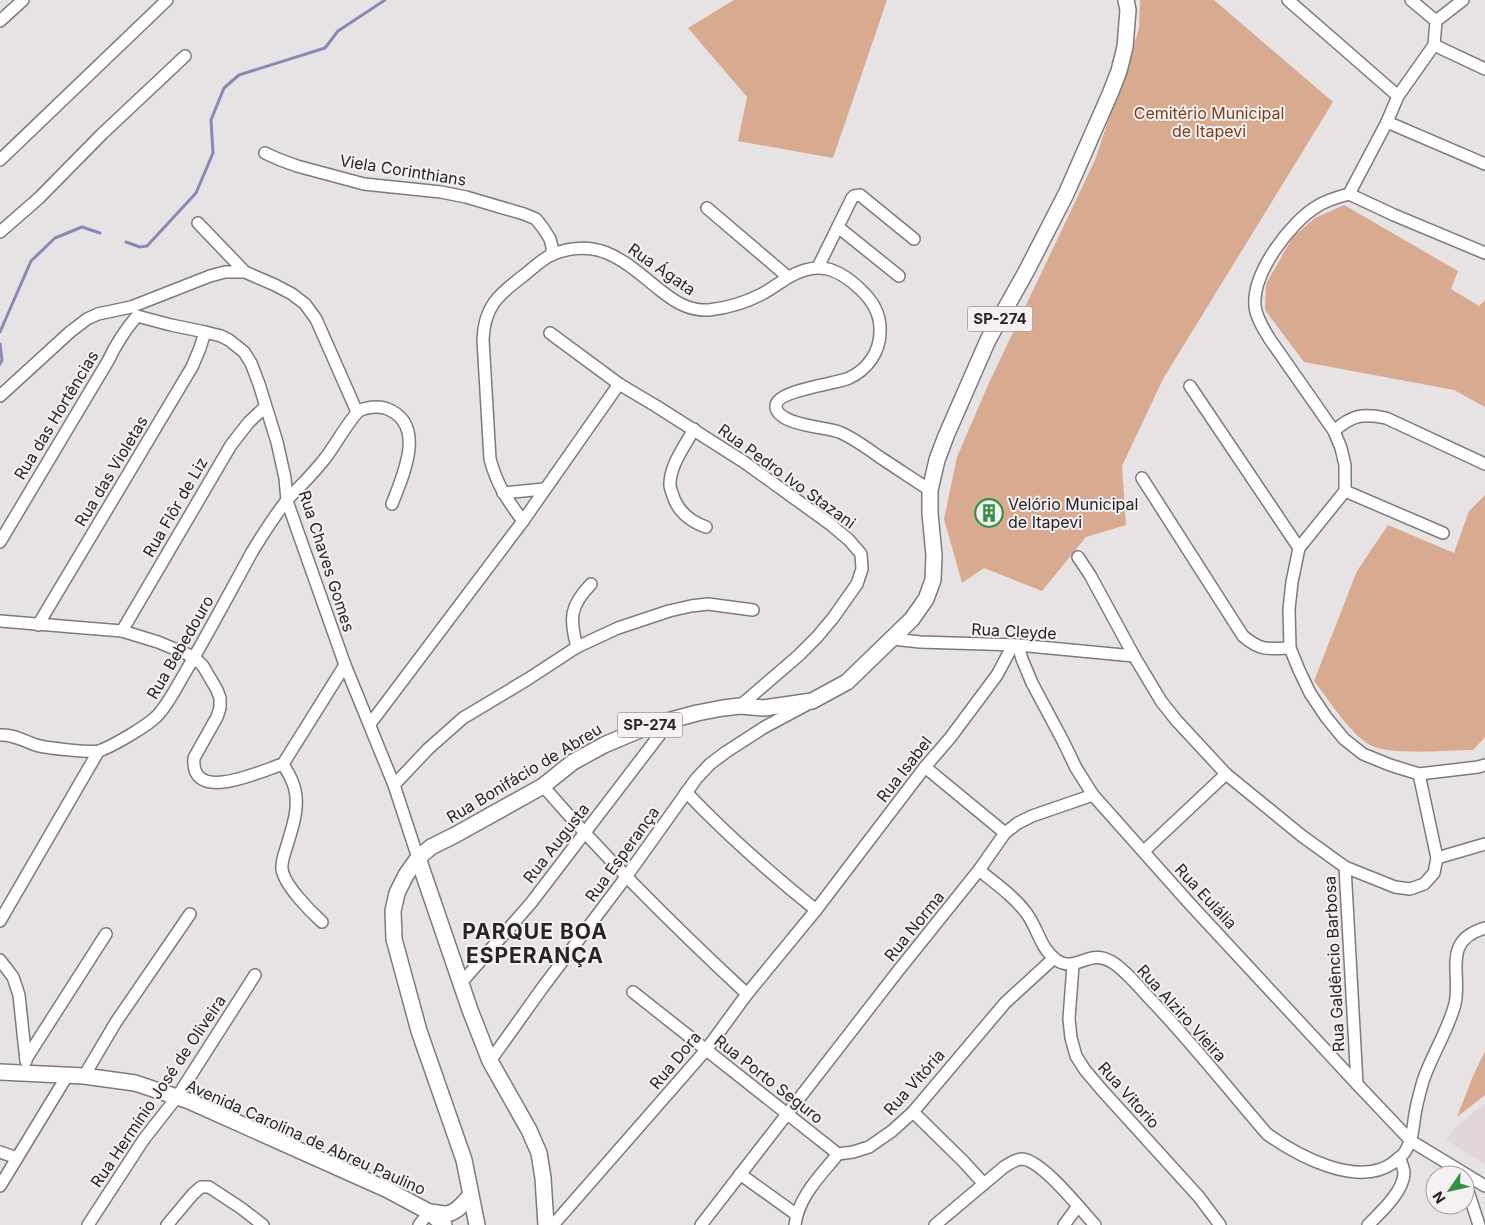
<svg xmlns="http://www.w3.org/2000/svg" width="1485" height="1225" viewBox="0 0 1485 1225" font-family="Inter,sans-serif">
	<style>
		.built { fill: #e2d6db }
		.green { fill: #d8aa90 }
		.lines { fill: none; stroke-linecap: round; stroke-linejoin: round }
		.stream { stroke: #8989b6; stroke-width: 3 }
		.minor-casing { stroke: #7e7a7c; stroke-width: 14 }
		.major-casing { stroke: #7e7a7c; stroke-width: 18 }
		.minor { stroke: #fff; stroke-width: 11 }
		.major { stroke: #fff; stroke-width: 15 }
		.labels { text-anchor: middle; stroke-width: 4; stroke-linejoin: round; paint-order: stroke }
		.shield { fill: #f5f0f2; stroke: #646162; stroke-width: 1 }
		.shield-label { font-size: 15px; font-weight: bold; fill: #262425 }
		.park-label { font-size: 16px; fill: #7a3f17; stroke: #f5f0f2 }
		.street-label { font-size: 16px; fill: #262425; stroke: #f5f0f2 }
		.poi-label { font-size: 16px; fill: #262425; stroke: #f5f0f2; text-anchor: start }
		.district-label { font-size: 21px; font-weight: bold; letter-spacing: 1px; fill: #262425; stroke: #f5f0f2 }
	</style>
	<rect width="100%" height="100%" fill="#e7e3e5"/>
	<polygon class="built" points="1485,1103 1485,1165 1446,1140 1457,1126"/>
	<g class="green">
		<polygon points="734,0 887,0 833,158 738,141 747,97 688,28"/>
		<polygon points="1140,0 1214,0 1333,102 1163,379 1122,466 1126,525 1086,537 1042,591 984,568 962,583 944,519 957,457 988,385 1095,160 1139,29"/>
		<polygon points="1344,205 1458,271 1451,289 1479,306 1485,300 1485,407 1454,390 1304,362 1265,310 1266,284 1292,238 1315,218"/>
		<path d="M 1485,495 L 1485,737 L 1473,750 C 1449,750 1390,756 1370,745 C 1350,734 1329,700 1314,681 L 1357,571 L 1388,525 L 1454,553 L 1469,511 Z"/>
		<polygon points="1485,1051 1485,1095 1457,1117 1473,1076"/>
	</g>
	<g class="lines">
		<g class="stream">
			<polyline points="126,242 140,247 147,246 196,193 213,153 211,120 224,88 239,75 325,48 338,31 385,0"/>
			<polyline points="0,332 31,261 55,238 82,227 100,233"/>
			<polyline points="0,344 2,360 0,364"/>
		</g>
		<defs>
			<g id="minor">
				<polyline points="1288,0 1398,96"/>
				<polyline points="1411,0 1436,21"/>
				<polyline points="0,21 23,0"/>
				<path d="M 1434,45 L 1398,96 L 1387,122 L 1349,194 C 1338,197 1326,200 1316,207 C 1290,223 1252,273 1255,306 C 1256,317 1263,328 1269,338 L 1334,431 L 1341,448 L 1345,465 L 1345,491 L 1299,548 L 1292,582 L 1289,609 L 1290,648 L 1299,670 L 1310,693 L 1326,717 L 1344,739 L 1363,754 L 1390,765 L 1419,774 L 1478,767 L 1485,765"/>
				<polyline points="1434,45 1436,21 1463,0"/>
				<polyline points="1434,45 1485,69"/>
				<polyline points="1387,122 1485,164"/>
				<polyline points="265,153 278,159 297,166 364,184 441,192 466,197 524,214 536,219 543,228 550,239 552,247 552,255"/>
				<polyline points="0,160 167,0"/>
				<polyline points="1349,194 1394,215 1485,253"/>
				<polyline points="707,208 788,277"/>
				<polyline points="198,223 245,272"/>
				<polyline points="838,227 899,276"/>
				<polyline points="0,232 39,198 102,134 185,56"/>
				<polyline points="818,267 852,198 854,196 860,195 914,239"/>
				<polyline points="137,316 171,325 205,332 221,336 229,340 244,352 251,363 259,384 277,442 285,478 287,501 345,665 394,785 418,858"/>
				<polyline points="550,333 619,384 656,406 744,462 830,524 849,540 861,554 862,569 857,584 833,618 817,637 798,656 740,706"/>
				<polyline points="1190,386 1299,548"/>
				<polyline points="0,396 70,332 87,319 98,314 131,307 210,276 225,272 245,272 275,285 292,294 305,304 316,319 357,412"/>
				<path d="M 694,429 C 685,446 669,466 670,486 C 671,491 673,496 675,501 C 681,514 692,522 706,527"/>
				<path d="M 1334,431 C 1352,415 1363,413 1386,418 L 1485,464"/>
				<path d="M 1142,478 L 1243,636 C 1261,651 1267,649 1290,648"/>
				<polyline points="1345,491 1443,533"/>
				<polyline points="503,493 544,489"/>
				<path d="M 523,521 C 507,500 497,485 490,459 L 483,340 C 484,307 498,295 523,276 C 532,269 542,259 553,254 C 601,236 626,263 660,290 C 675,302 689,311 709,310 C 727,308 744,303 760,295 C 770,290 779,283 789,277 C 817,261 837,267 860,289 C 872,300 881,315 880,332 C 880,352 867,370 849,378 C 837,384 774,390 776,407 C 778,425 825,427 839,432 C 854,438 868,449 881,458 C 898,469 914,480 930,490"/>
				<path d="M 0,542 L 108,361 C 116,344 125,330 137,316"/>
				<polyline points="1078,557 1090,575 1134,656 1161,701 1176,720 1226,774 1302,836 1345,867 1395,887 1410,889 1424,884 1434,873 1437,858 1419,774"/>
				<path d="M 0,621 L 122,631 L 158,642 L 194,657 L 203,666 L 217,690 L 220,698 L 220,708 L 217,717 L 194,758 C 190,805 261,771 283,764 L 345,665"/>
				<polyline points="38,625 192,367 200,348 205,332"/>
				<polyline points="122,631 231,445 249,422 265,407"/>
				<polyline points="893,639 920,642 1018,645 1134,656"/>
				<polyline points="1018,645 1022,659 1032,683 1063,741 1076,768 1093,795 1190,904 1357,1084 1411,1141 1485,1186"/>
				<path d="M 577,647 C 569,618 570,606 591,584"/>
				<polyline points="370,724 523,521 619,384"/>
				<path d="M 0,735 C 13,734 24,741 36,745 C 45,748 92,753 99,751 C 113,746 147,726 157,716 C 169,703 177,686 186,671 C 209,632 230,592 252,552 C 263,534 274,516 288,499 C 301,485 315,472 326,457 C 334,447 351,417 359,411 C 366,407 377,406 385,408 C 428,423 403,475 392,504"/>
				<path d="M 283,764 C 286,770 290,775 292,781 C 301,801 294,823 288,842 C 286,850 281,860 282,869 C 284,885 310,911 322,922"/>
				<polyline points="925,767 1005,833"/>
				<polyline points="394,785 428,749 463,718 528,679 577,647 618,628 669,611 691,606 708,604 753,610"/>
				<path d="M 543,786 C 607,860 676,928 747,994"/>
				<path d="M 686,792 C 726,834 770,873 816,910"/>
				<polyline points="1144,851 1226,774"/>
				<polyline points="1437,858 1485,844"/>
				<polyline points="1345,867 1357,1084"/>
				<path d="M 979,870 C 996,884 1015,897 1027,914 C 1037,927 1041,949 1055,959 C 1076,975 1088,947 1112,962 C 1128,972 1140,989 1153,1002 C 1193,1044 1229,1090 1267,1134 C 1298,1156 1357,1188 1393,1163 C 1397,1159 1404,1155 1406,1150 C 1413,1139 1413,1126 1415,1114 C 1417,1102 1420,1092 1423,1081 C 1432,1054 1448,1031 1455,1004 C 1462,973 1441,941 1485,928"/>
				<polyline points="0,921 98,752"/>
				<polyline points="0,960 13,977 19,995 26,1061"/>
				<polyline points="1073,965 1069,1019 1071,1038 1076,1056 1085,1070 1101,1089 1199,1197 1220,1225"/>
				<polyline points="461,983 531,903 671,720"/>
				<polyline points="633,992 838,1154"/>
				<polyline points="26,1059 106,934"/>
				<polyline points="490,1061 543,987 626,877 696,779 710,764 726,752 763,728 806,705"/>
				<polyline points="84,1076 116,1022 190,914"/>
				<polyline points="913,1112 963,1161 984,1184"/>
				<polyline points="0,1152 17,1158"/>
				<polyline points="740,1174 797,1215"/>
				<polyline points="1465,1182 1479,1225"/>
				<polyline points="0,1186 67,1076"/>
				<polyline points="88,1225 144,1139 177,1097 255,975"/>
				<polyline points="167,1225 193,1194 201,1187 209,1187 241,1208 263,1225"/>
				<polyline points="419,1225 429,1212"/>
				<polyline points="553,1225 706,1050 747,994 816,910 925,767 950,738 997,675 1013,645"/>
				<polyline points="701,1225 898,971 979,870 1005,833 1018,823 1032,816 1093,795"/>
				<path d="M 795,1225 C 798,1197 821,1175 838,1154 L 853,1152 L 869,1147 L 892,1131 L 913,1112 L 1005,1003 L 1054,958"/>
				<path d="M 935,1225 L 1004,1167 C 1009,1164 1015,1159 1022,1159 C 1042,1160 1081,1210 1095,1225"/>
				<polyline points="1064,1225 1078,1206"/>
				<path d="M 1368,1225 C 1380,1213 1404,1191 1404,1173 C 1404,1168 1401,1162 1399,1158"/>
			</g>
			<g id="major">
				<polyline points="418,858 470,1010 490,1061 529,1130 539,1153 543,1178 546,1225"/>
				<polyline points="0,1072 84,1076 135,1083 189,1101 388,1190 429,1212 444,1225"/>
				<path d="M 429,1212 C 435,1212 441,1214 446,1214 C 457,1213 463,1203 470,1196"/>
				<polyline points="477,1225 464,1160 419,1031 394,939 393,911 397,893 406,875 418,858 431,847 455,835 543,786 573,762 604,745 649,726 697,713 723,708 740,706 764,708 812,701 847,682 912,619 926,599 933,580 934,555 930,513 930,490 937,460 946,436 988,340 1027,270 1066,194 1110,94 1119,71 1125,47 1128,10 1126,0"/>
			</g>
		</defs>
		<use href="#minor" class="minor-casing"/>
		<use href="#major" class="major-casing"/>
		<use href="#minor" class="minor"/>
		<use href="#major" class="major"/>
	</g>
	<defs>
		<symbol id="building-ring" viewBox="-11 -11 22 22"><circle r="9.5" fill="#f5f0f2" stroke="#359041" stroke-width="1.5"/><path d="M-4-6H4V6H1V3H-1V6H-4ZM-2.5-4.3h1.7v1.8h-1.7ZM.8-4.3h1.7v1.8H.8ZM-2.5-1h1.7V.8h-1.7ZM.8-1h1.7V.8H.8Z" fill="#359041"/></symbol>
	</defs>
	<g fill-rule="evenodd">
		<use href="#building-ring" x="973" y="497" width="32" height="32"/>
	</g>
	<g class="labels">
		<g class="shield">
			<rect x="967.5" y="306.5" width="65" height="25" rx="4"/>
			<rect x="617.5" y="712.5" width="65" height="25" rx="4"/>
		</g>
		<g class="shield-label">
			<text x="1000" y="324">SP-274</text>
			<text x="650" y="730">SP-274</text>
		</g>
		<g class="park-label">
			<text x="1209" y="119">Cemitério Municipal<tspan x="1209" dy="18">de Itapevi</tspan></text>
		</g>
		<g class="street-label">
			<text transform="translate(403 170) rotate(9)" y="6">Viela Corinthians</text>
			<text transform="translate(662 269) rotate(35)" y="6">Rua Ágata</text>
			<text transform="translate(56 415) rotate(-59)" y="6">Rua das Hortências</text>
			<text transform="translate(111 471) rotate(-59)" y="6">Rua das Violetas</text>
			<text transform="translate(787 476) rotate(36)" y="6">Rua Pedro Ivo Stazani</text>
			<text transform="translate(175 507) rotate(-60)" y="6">Rua Flôr de Liz</text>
			<text transform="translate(327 561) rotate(72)" y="6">Rua Chaves Gomes</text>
			<text transform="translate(1014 631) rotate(3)" y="6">Rua Cleyde</text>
			<text transform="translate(180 647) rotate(-60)" y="6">Rua Bebedouro</text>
			<text transform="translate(904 769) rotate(-52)" y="6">Rua Isabel</text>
			<text transform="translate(524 773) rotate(-31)" y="6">Rua Bonifácio de Abreu</text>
			<text transform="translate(556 843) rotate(-52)" y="6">Rua Augusta</text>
			<text transform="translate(622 854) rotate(-54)" y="6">Rua Esperança</text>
			<text transform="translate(1206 896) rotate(47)" y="6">Rua Eulália</text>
			<text transform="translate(914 926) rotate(-51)" y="6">Rua Norma</text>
			<text transform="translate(1334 964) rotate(-93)" y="6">Rua Galdêncio Barbosa</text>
			<text transform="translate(1182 1013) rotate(48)" y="6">Rua Alziro Vieira</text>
			<text transform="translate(675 1060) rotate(-50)" y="6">Rua Dora</text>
			<text transform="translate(769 1079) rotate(38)" y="6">Rua Porto Seguro</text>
			<text transform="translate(914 1082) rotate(-48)" y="6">Rua Vitória</text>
			<text transform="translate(158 1091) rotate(-56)" y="6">Rua Hermínio José de Oliveira</text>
			<text transform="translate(1129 1095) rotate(48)" y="6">Rua Vitorio</text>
			<text transform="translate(306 1137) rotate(24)" y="6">Avenida Carolina de Abreu Paulino</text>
		</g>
		<g class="poi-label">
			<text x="1008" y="510">Velório Municipal<tspan x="1008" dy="18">de Itapevi</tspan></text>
		</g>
		<g class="district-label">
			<text x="535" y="939">PARQUE BOA<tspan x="535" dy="24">ESPERANÇA</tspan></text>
		</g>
	</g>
	<g transform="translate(1450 1190) rotate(236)"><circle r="24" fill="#f5f0f2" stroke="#a29ea0"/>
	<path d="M0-4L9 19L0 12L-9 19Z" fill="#359041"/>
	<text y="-8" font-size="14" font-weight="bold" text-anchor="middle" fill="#262425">N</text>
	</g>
</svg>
